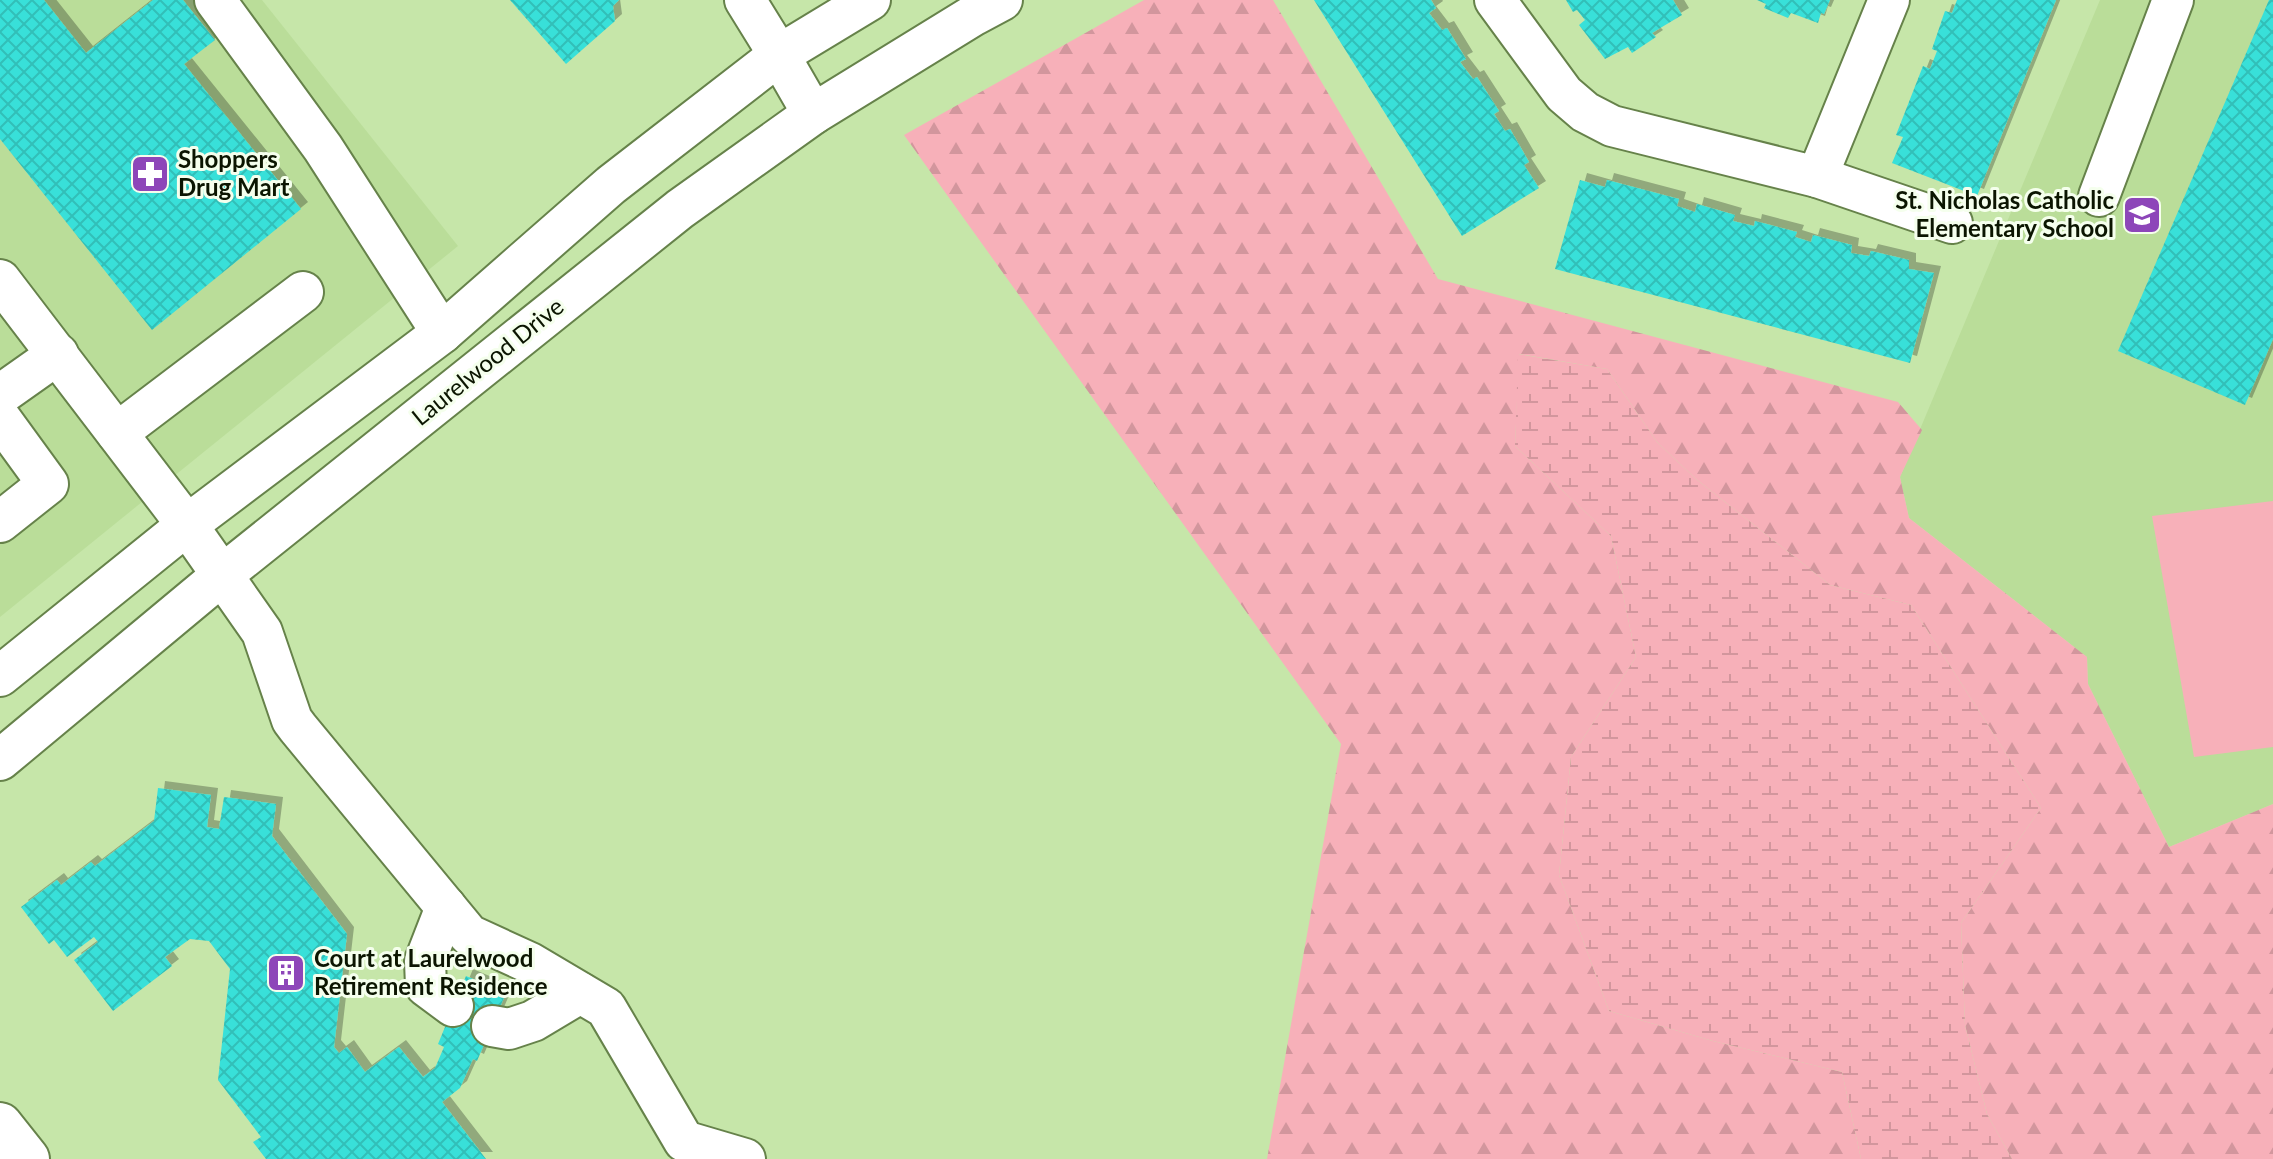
<svg xmlns="http://www.w3.org/2000/svg" width="2273" height="1159" viewBox="0 0 2273 1159" font-family="Lato,sans-serif">
	<style>
		.built { fill: #badd99 }
		.forest { fill: url(#forest-firs) }
		.wetland { fill: url(#wetland-marsh) }
		.garden { fill: #f7b0b9 }
		.building { fill: url(#building-cross-hatch); filter: url(#shadow) }
		.lines { fill: none; stroke-linecap: round; stroke-linejoin: round }
		.minor-casing { stroke: #66824a; stroke-width: 44 }
		.major-casing { stroke: #66824a; stroke-width: 48 }
		.minor { stroke: #fff; stroke-width: 40 }
		.major { stroke: #fff; stroke-width: 44 }
		.labels { text-anchor: middle; stroke-width: 6; stroke-linejoin: round; paint-order: stroke }
		.poi-label { font-size: 24px; font-weight: bold; fill: #0b1501; stroke: #f5ffed; text-anchor: start }
		.street-label { font-size: 24px; fill: #0b1501; stroke: #f5ffed }
	</style>
	<defs>
		<pattern id="forest-firs" width="22" height="20" patternUnits="userSpaceOnUse" patternTransform="scale(2)"><rect width="22" height="20" fill="#f7b0b9"/><path d="M5 1l3.5 6h-7zM16 11l3.5 6h-7z" fill="#d2969d"/></pattern>
		<pattern id="wetland-marsh" width="20" height="14" patternUnits="userSpaceOnUse" patternTransform="scale(2)"><rect width="20" height="14" fill="#f7b0b9"/><path d="M1 5h8M5 5V1M11 12h8M15 12V8" fill="none" stroke="#d2969d"/></pattern>
		<pattern id="building-cross-hatch" width="8" height="8" patternUnits="userSpaceOnUse" patternTransform="scale(2)"><rect width="8" height="8" fill="#38e0d9"/><path d="M0 0l8 8M0 8l8-8" fill="none" stroke="#30bfb8"/></pattern>
		<filter id="shadow"><feDropShadow dx="7" dy="-7" stdDeviation="0" flood-color="#0004"/></filter>
	</defs>
	<rect width="100%" height="100%" fill="#c6e6a9"/>
	<g class="built">
		<polygon points="0,0 262,0 458,246 0,617"/>
		<polygon points="2100,0 2273,0 2273,804 2169,847 2088,684 2087,657 1909,518 1900,477"/>
	</g>
	<polygon class="forest" points="1144,0 1273,0 1438,279 1898,402 1922,430 1900,477 1909,518 2087,657 2088,684 2169,847 2273,804 2273,1159 2012,1159 1987,1114 1965,1025 1961,923 2041,808 1911,605 1830,585 1696,479 1657,442 1607,369 1519,354 1515,446 1611,536 1636,657 1571,757 1559,875 1609,1011 1713,1041 1842,1072 1861,1159 1267,1159 1341,744 904,135"/>
	<polygon class="wetland" points="1518,354 1607,369 1657,442 1696,479 1830,585 1911,605 2041,808 1961,923 1965,1025 1987,1114 2012,1159 1861,1159 1842,1072 1713,1041 1609,1011 1559,875 1571,757 1636,657 1611,536 1515,446"/>
	<polygon class="garden" points="2273,501 2273,747 2194,757 2152,516"/>
	<g class="building">
		<polygon points="0,0 44,0 86,53 153,0 183,0 215,40 184,64 301,209 152,330 0,139"/>
		<polygon points="510,0 619,0 613,6 615,21 566,64"/>
		<polygon points="1314,0 1431,0 1436,8 1429,13 1442,30 1447,28 1466,59 1460,62 1473,79 1477,77 1499,111 1494,114 1505,131 1510,129 1529,162 1524,165 1539,188 1462,236"/>
		<polygon points="1566,0 1673,0 1682,15 1652,33 1656,37 1632,53 1628,47 1605,59 1579,25 1585,20 1577,10 1573,12"/>
		<polygon points="1757,0 1830,0 1824,14 1821,13 1818,23 1791,13 1788,18 1764,8 1766,4"/>
		<polygon points="1957,0 2056,0 1977,196 1892,163 1903,137 1896,135 1923,66 1930,69 1937,51 1932,49 1945,11 1952,13"/>
		<polygon points="2269,0 2273,0 2273,339 2245,405 2118,351"/>
		<polygon points="1580,180 1605,187 1607,180 1679,199 1677,206 1695,212 1697,204 1735,215 1733,221 1754,226 1755,221 1797,232 1795,237 1811,242 1813,235 1852,245 1851,253 1869,256 1871,251 1909,260 1909,269 1934,273 1910,363 1555,269"/>
		<polygon points="158,788 211,795 207,827 219,829 224,797 276,804 272,836 347,934 334,1047 339,1053 347,1047 365,1072 399,1047 423,1077 435,1068 444,1047 438,1044 466,976 506,993 477,1061 473,1059 460,1088 442,1102 486,1159 266,1159 253,1142 261,1137 218,1080 230,969 209,941 190,939 165,957 172,966 113,1011 74,960 98,942 94,937 67,957 54,940 49,944 21,907 57,880 61,885 91,862 95,866 154,821"/>
	</g>
	<g class="lines">
		<defs>
			<g id="minor">
				<polyline points="215,0 323,148 442,333"/>
				<polyline points="745,0 779,55 813,114"/>
				<polyline points="1495,0 1564,94 1585,112 1612,126 1817,177 1889,0"/>
				<polyline points="1817,177 1952,223"/>
				<polyline points="2099,196 2173,0"/>
				<polyline points="0,280 187,525 262,632 292,720 298,728 469,935 530,963 606,1008 684,1141 745,1159"/>
				<polyline points="0,395 58,354"/>
				<polyline points="0,418 48,484 0,522"/>
				<polyline points="117,433 303,292"/>
				<polyline points="0,676 187,525 442,333 611,185 779,55 870,0"/>
				<polyline points="0,760 221,576 680,209 813,114 974,15 1002,0"/>
				<polyline points="446,907 425,961 426,986 453,1006"/>
				<polyline points="492,1026 509,1029 533,1021 580,993"/>
			</g>
			<polyline id="major" points="0,1125 27,1159"/>
		</defs>
		<use href="#minor" class="minor-casing"/>
		<use href="#major" class="major-casing"/>
		<use href="#minor" class="minor"/>
		<use href="#major" class="major"/>
	</g>
	<defs>
		<symbol id="pharmacy-square" viewBox="-11 -11 22 22"><rect x="-9" y="-9" width="18" height="18" rx="4" fill="#8d46b9" stroke="#f5ffed"/><path d="M-2-6h4v4h4v4h-4v4h-4v-4h-4v-4h4Z" fill="#fff"/></symbol>
		<symbol id="school-square" viewBox="-11 -11 22 22"><rect x="-9" y="-9" width="18" height="18" rx="4" fill="#8d46b9" stroke="#f5ffed"/><path d="M0-5L7-2L0 1L-7-2ZM-4 1L0 2.5L4 1V4Q0 6-4 4Z" fill="#fff"/></symbol>
		<symbol id="building-square" viewBox="-11 -11 22 22"><rect x="-9" y="-9" width="18" height="18" rx="4" fill="#8d46b9" stroke="#f5ffed"/><path d="M-4-6H4V6H1V3H-1V6H-4ZM-2.5-4.3h1.7v1.8h-1.7ZM.8-4.3h1.7v1.8H.8ZM-2.5-1h1.7V.8h-1.7ZM.8-1h1.7V.8H.8Z" fill="#fff"/></symbol>
	</defs>
	<g fill-rule="evenodd">
		<use href="#pharmacy-square" x="128" y="152" width="44" height="44"/>
		<use href="#school-square" x="2120" y="193" width="44" height="44"/>
		<use href="#building-square" x="264" y="951" width="44" height="44"/>
	</g>
	<g class="labels">
		<g class="poi-label">
			<text x="178" y="168">Shoppers<tspan x="178" dy="28">Drug Mart</tspan></text>
			<text x="2114" y="209" text-anchor="end">St. Nicholas Catholic<tspan x="2114" dy="28">Elementary School</tspan></text>
			<text x="314" y="967">Court at Laurelwood<tspan x="314" dy="28">Retirement Residence</tspan></text>
		</g>
		<g class="street-label">
			<text transform="translate(488 362) rotate(-39)" y="8">Laurelwood Drive</text>
		</g>
	</g>
</svg>
